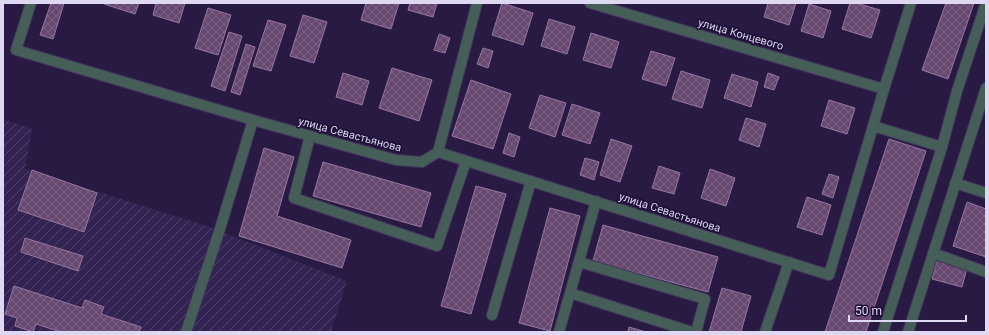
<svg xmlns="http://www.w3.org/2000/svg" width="989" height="335" viewBox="0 0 989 335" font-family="Roboto,sans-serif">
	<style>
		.industrial { fill: url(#industrial-furrows) }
		.building { fill: url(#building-cross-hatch); stroke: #9777a2 }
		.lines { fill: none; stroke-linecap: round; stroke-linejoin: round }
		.minor-casing { stroke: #42355c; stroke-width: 12 }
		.minor { stroke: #455f58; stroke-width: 10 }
		.labels { text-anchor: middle; stroke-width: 3.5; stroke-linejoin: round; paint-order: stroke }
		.street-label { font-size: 11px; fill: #ded8f2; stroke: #1f1038 }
	</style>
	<defs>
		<pattern id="industrial-furrows" width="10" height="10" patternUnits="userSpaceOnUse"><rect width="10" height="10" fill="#332352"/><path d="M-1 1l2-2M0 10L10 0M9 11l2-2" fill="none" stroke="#50426b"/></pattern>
		<pattern id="building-cross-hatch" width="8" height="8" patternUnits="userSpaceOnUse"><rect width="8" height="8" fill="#664870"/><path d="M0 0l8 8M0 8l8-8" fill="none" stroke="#7b6285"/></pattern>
	</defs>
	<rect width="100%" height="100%" fill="#291a43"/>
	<polygon class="industrial" points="3,119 32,129 25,169 210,227 347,281 331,332 3,332"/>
	<g class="building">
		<polygon points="51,3 64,3 53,39 40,35"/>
		<polygon points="105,3 139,3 135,14 104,4"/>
		<polygon points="156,3 185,3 179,23 153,15"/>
		<polygon points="366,3 399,3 391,29 361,20"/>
		<polygon points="410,3 437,3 433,17 408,10"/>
		<polygon points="502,3 533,13 523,45 492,35"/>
		<polygon points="768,3 796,3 789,25 764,17"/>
		<polygon points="850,3 856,3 880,10 871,38 842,29"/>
		<polygon points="946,3 974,3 948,79 922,70"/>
		<polygon points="809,4 831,11 823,38 801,31"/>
		<polygon points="208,8 231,15 218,55 195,48"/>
		<polygon points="303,15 327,22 314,63 290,56"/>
		<polygon points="549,19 575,27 567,54 541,46"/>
		<polygon points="268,20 286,25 271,71 253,66"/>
		<polygon points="229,32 242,36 225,91 211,86"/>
		<polygon points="591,33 619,42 611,68 583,60"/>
		<polygon points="439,34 450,38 445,53 434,50"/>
		<polygon points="246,44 255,47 240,95 231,92"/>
		<polygon points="483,48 493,51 488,68 477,64"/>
		<polygon points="651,51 675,58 666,86 642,79"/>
		<polygon points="392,68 432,80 419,121 379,108"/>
		<polygon points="681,71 710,80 702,108 672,99"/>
		<polygon points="343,73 369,81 362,105 336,97"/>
		<polygon points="768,73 779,77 774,90 764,87"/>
		<polygon points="732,74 758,82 751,107 724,98"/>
		<polygon points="471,80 511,94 493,149 452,136"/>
		<polygon points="540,95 566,103 555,137 529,128"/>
		<polygon points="829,100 855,108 847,134 821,126"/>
		<polygon points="572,104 600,113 590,144 562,135"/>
		<polygon points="746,118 766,124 759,147 739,140"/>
		<polygon points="509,133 520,137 514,157 503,153"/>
		<polygon points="611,139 632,146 620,182 600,175"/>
		<polygon points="889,139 926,151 866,332 825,332"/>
		<polygon points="264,148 294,157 277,216 351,240 342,268 239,236"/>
		<polygon points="585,158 599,162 594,180 580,175"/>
		<polygon points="323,162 431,193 421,227 313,196"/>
		<polygon points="659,166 680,173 674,194 652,188"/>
		<polygon points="710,169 735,178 726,206 701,198"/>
		<polygon points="32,170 97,193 84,232 18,210"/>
		<polygon points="829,174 839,177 833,198 822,194"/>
		<polygon points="476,186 506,194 471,314 441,306"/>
		<polygon points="807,197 831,205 822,235 797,227"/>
		<polygon points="967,202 986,209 986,257 953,246"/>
		<polygon points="550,208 580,216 550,331 519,323"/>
		<polygon points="603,225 718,257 708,292 593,261"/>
		<polygon points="25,238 83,256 78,271 21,252"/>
		<polygon points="937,260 967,268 962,287 932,279"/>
		<polygon points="14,286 82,308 85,300 104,307 101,314 141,327 139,332 61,332 36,324 33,332 15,326 17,318 5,314"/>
		<polygon points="722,288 751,296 741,332 709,332"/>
		<polygon points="629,327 646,332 628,332"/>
	</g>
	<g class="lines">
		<defs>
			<g id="minor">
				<polyline points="31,3 16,50 253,120 396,160 422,162 438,152"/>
				<polyline points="590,3 884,89"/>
				<polyline points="873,126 942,147"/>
				<polyline points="310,136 294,198 437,246 466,161"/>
				<polyline points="438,152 829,275 884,89 911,3"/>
				<polyline points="438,152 477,3"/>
				<polyline points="955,183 986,193"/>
				<polyline points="933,253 986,272"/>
				<polyline points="579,262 705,299 696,332"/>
				<polyline points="570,293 692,332"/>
				<polyline points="492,315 531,181"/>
				<polyline points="186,332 219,232 253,120"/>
				<polyline points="559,332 596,201"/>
				<polyline points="765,332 789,262"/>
				<polyline points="883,332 942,147 957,91 986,3"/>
				<polyline points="908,332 986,88"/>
			</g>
		</defs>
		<use href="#minor" class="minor-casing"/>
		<use href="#minor" class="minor"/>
	</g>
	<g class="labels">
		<g class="street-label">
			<text transform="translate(741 34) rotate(16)" y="4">улица Концевого</text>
			<text transform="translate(350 134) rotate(15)" y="4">улица Севастьянова</text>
			<text transform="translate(670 212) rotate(18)" y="4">улица Севастьянова</text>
		</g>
	</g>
	<rect width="989" height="335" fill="none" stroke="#ded8f2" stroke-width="8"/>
	<path d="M849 315v6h117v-6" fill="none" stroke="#ded8f2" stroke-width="2"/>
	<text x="855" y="315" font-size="12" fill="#ded8f2" stroke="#1f1038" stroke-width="3" paint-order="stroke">50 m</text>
</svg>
